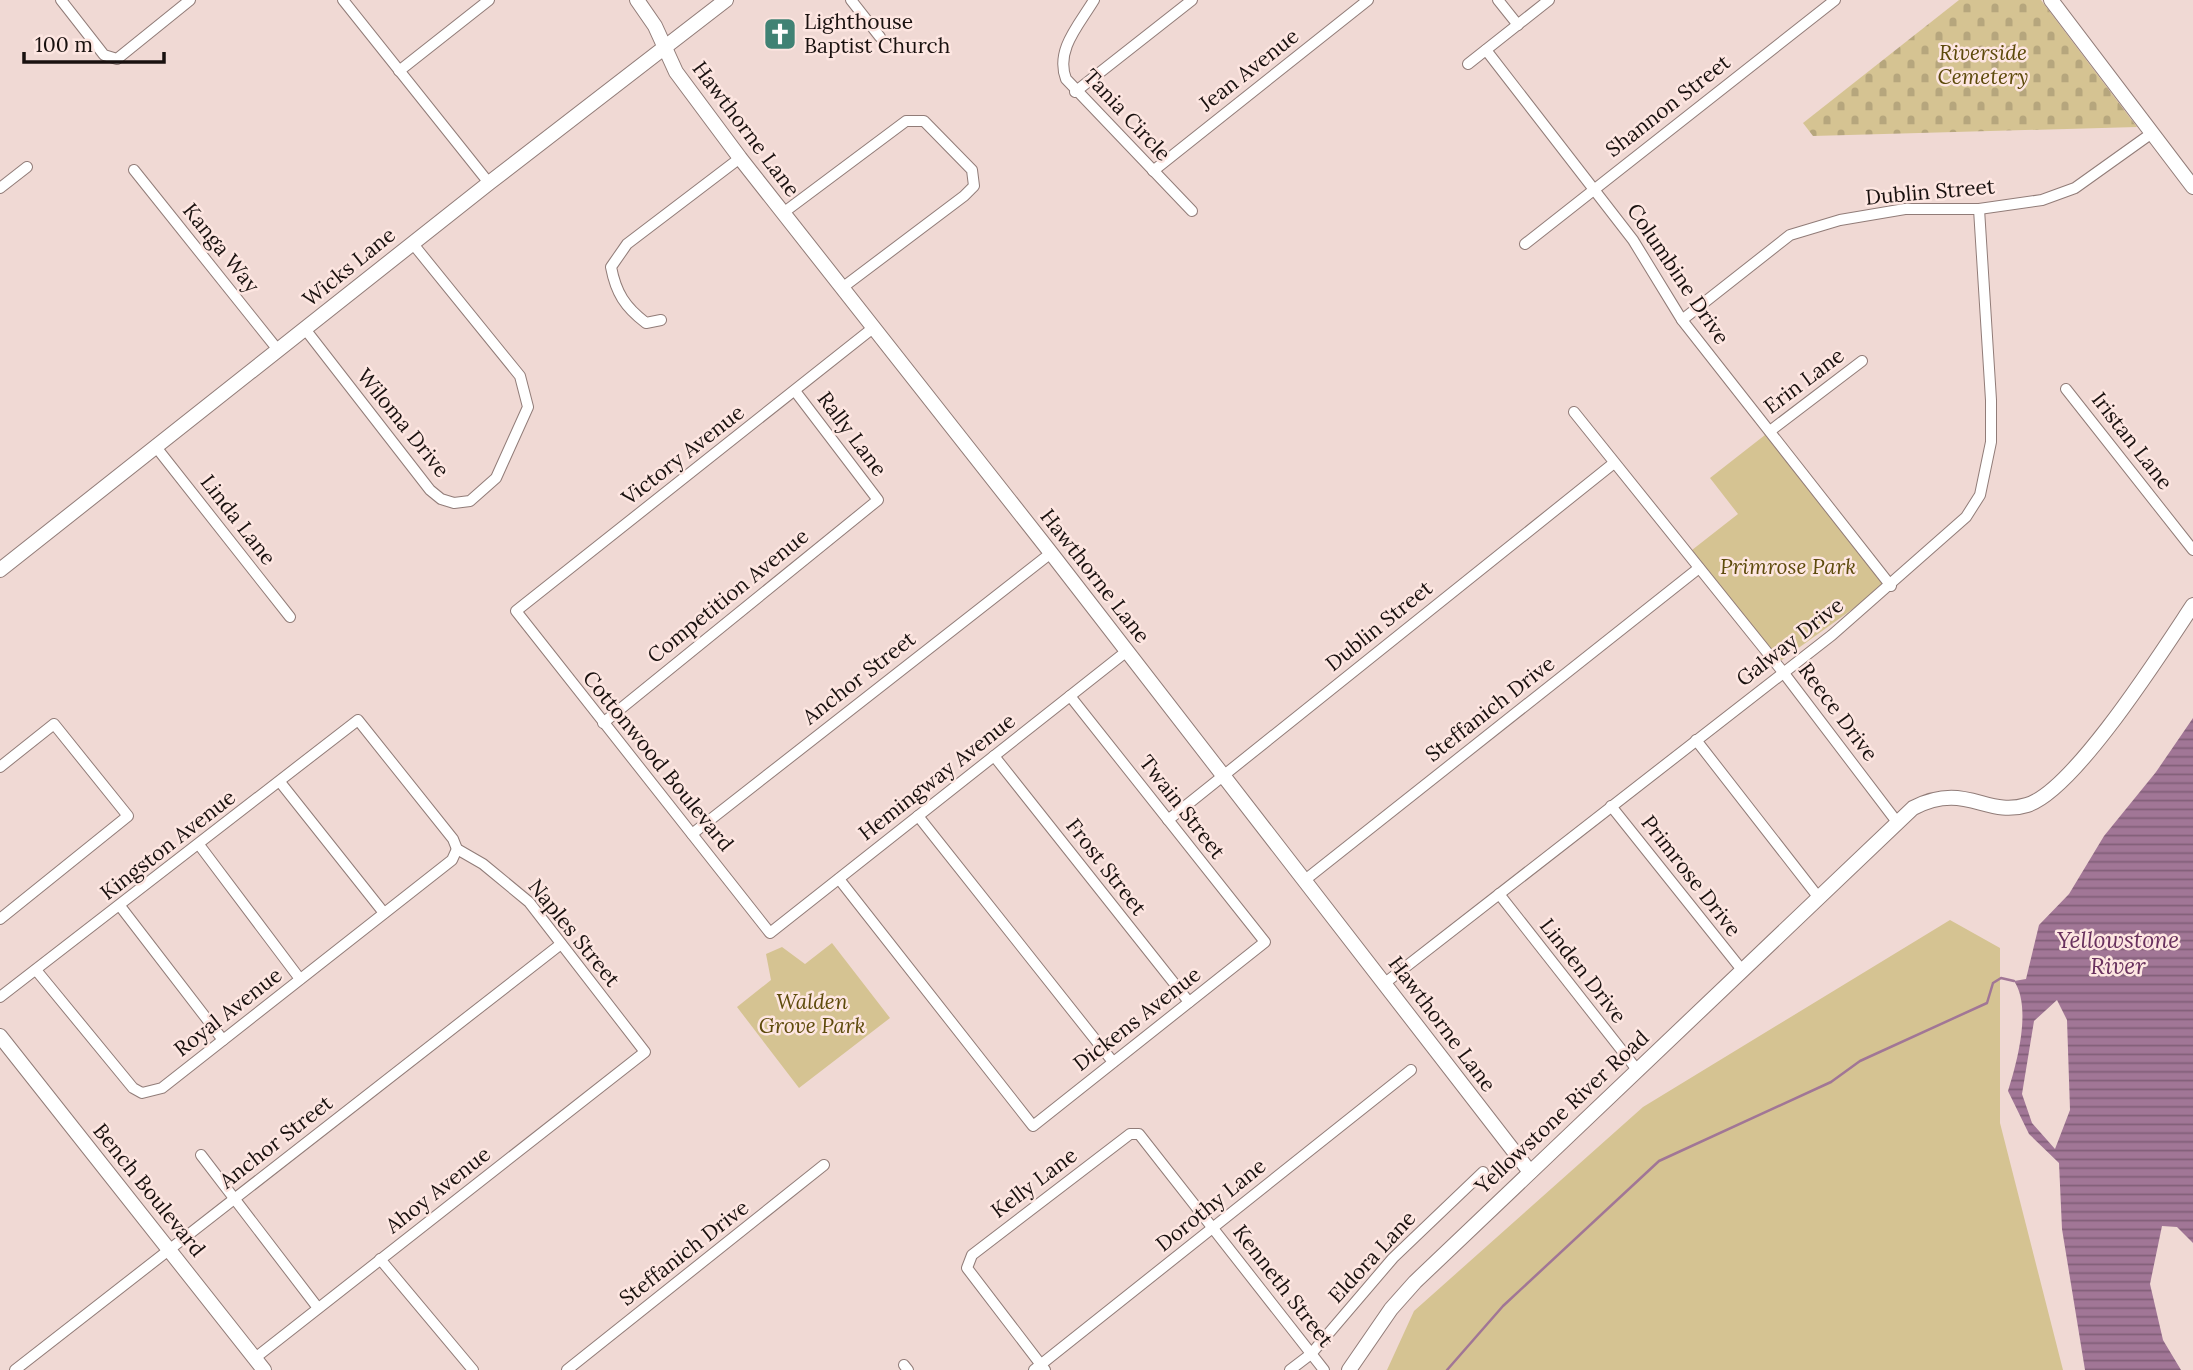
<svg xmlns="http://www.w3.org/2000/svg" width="2193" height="1370" viewBox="0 0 2193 1370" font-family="Lora,serif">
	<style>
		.green { fill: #d5c392 }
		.cemetery { fill: url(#cemetery-stones) }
		.water { fill: url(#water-rules); fill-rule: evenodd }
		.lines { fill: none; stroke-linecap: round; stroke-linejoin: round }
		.stream { stroke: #a17696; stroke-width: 2.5 }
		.street-casing { stroke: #917c78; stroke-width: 12 }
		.secondary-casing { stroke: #917c78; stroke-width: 16 }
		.street { stroke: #fff; stroke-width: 10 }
		.secondary { stroke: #fff; stroke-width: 14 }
		.labels { text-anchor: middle; stroke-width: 5; stroke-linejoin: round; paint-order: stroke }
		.poi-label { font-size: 21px; fill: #19110f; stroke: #fde6e1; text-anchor: start }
		.park-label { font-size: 21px; font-style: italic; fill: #5d4a0b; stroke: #fde6e1 }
		.street-label { font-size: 21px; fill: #19110f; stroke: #fde6e1 }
		.water-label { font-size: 23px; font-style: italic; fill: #69315e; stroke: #fde6e1 }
	</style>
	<defs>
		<pattern id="cemetery-stones" width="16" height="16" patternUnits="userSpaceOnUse" patternTransform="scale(1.75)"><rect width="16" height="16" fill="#d5c392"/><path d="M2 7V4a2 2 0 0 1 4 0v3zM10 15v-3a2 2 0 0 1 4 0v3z" fill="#b6a67d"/></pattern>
		<pattern id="water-rules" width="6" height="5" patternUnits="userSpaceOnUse" patternTransform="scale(1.75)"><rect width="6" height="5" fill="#a17696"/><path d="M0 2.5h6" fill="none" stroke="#825f79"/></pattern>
	</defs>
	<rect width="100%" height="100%" fill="#f0d9d4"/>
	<g class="green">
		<polygon points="1765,435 1886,585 1779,662 1692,550 1738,514 1710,478"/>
		<polygon points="1950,920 2000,948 2000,1123 2063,1370 1387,1370 1414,1311 1643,1107"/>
		<polygon points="832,943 890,1018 799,1088 737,1007 771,980 766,954 782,947 805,964"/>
	</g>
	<polygon class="cemetery" points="1959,0 2041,0 2137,127 1813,136 1803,123"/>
	<path class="water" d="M 2193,718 L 2193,1243 L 2177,1227 L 2162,1226 L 2150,1284 L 2163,1340 L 2181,1370 L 2085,1370 L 2062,1229 L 2059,1163 L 2029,1134 L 2008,1091 C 2017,1063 2032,1007 2014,981 L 2026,979 L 2039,925 L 2069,894 L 2104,836 L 2156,772 ZM 2057,1000 L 2067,1020 L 2070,1110 L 2055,1149 L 2032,1123 L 2022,1094 L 2034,1021 Z"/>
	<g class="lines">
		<polyline class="stream" points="1447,1370 1503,1306 1659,1161 1831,1082 1860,1061 1987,1003 1993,983 2001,978 2014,981"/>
		<defs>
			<g id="street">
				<polyline points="61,0 104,55 117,59 190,0"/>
				<polyline points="343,0 489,183"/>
				<polyline points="851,0 880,37"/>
				<path d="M 1094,0 C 1079,25 1055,50 1066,79 L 1192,211"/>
				<polyline points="1498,0 1518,25"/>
				<polyline points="1486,50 1633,240 1682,320 1891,586"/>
				<polyline points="1468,64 1549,0"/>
				<polyline points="399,71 489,0"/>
				<polyline points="1075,92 1192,0"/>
				<polyline points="134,170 278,350"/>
				<polyline points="1153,171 1368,0"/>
				<polyline points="0,188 27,167"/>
				<polyline points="783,213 906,121 924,121 972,170 974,186 964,196 842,288"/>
				<polyline points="1525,244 1835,0"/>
				<path d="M 661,320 L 646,323 C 625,307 616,293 611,267 L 627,244 L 740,158"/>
				<polyline points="1682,320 1790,235 1840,220 1905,209 1979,209 2042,200 2075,188 2152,133"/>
				<polyline points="873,328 516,611 770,933 1127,651"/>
				<polyline points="305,329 430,490 441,499 454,503 470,501 496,478 528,407 520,376 413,244"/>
				<polyline points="2066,389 2193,550"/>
				<polyline points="1574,412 1783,672 1897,822"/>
				<polyline points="1770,431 1862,361"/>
				<polyline points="156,447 290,617"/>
				<polyline points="603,723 878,500 795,391"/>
				<polyline points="1696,740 1819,898"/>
				<polyline points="994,756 1189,1002"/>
				<polyline points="0,767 54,724 128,816 0,919"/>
				<polyline points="280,782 384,913"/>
				<polyline points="1611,806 1742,970"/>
				<polyline points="918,816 1113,1062"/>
				<polyline points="1168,820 1614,463"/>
				<polyline points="692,834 1051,553"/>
				<polyline points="200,846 300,979"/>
				<polyline points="839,879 1033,1126 1265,942 1070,696"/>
				<polyline points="1305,880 1699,568"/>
				<polyline points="1499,894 1638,1071"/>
				<polyline points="120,906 223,1040"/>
				<polyline points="36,970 133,1088 142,1093 162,1088 452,860 457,849"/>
				<polyline points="1385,983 1832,635 1966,517 1980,495 1991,442 1991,400 1979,209"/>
				<polyline points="0,997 358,720 453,839 457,849 483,864 529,902 645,1052 255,1358"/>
				<polyline points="201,1155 318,1308"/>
				<polyline points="380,1259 473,1370"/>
				<polyline points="904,1365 908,1370"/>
				<polyline points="15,1370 561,944"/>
				<polyline points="567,1370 824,1165"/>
				<polyline points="1034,1370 1411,1070"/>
				<polyline points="1045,1370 967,1268 972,1255 1130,1134 1139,1134 1324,1370"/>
				<polyline points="1290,1370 1311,1354 1393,1258 1483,1172"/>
			</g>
			<g id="secondary">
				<polyline points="637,0 655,26 676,72 740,158 1051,553 1530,1172"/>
				<polyline points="2051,0 2193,187"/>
				<polyline points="0,570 489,183 726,0"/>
				<polyline points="0,1036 264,1370"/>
				<path d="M 1349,1370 L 1391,1309 L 1415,1282 L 1913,808 C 1966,781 1986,818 2027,805 C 2074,791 2163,650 2193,605"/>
			</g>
		</defs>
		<use href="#street" class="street-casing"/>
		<use href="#secondary" class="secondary-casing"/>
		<use href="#street" class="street"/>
		<use href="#secondary" class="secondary"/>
	</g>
	<defs>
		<symbol id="church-square" viewBox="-11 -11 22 22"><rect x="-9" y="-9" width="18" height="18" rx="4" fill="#408274" stroke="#fde6e1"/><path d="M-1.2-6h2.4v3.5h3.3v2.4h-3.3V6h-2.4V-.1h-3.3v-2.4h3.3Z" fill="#fff"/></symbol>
	</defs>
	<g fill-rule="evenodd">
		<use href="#church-square" x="761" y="15" width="38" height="38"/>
	</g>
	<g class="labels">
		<g class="poi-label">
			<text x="804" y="29">Lighthouse<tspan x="804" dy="24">Baptist Church</tspan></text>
		</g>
		<g class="park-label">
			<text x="1983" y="60">Riverside<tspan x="1983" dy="24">Cemetery</tspan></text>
			<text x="1788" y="574">Primrose Park</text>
			<text x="812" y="1009">Walden<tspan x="812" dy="24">Grove Park</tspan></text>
		</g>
		<g class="street-label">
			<text transform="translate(1249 70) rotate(-38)" y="7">Jean Avenue</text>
			<text transform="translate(1668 106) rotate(-38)" y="7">Shannon Street</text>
			<text transform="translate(1127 115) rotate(47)" y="7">Tania Circle</text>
			<text transform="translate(746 129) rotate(53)" y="7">Hawthorne Lane</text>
			<text transform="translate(1930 192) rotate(-5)" y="7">Dublin Street</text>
			<text transform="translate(221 248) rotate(51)" y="7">Kanga Way</text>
			<text transform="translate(349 267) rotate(-39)" y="7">Wicks Lane</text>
			<text transform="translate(1678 274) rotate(56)" y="7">Columbine Drive</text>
			<text transform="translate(1804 381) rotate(-37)" y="7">Erin Lane</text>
			<text transform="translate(403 423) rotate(51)" y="7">Wiloma Drive</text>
			<text transform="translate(852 434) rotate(53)" y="7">Rally Lane</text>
			<text transform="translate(2132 441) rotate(52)" y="7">Iristan Lane</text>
			<text transform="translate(683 455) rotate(-38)" y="7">Victory Avenue</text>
			<text transform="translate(238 520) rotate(52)" y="7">Linda Lane</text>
			<text transform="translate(1095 576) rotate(52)" y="7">Hawthorne Lane</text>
			<text transform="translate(728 596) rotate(-39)" y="7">Competition Avenue</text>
			<text transform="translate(1379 626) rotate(-39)" y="7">Dublin Street</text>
			<text transform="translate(1790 642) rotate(-38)" y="7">Galway Drive</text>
			<text transform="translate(859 678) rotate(-38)" y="7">Anchor Street</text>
			<text transform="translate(1490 709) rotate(-38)" y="7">Steffanich Drive</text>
			<text transform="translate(1838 712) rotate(53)" y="7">Reece Drive</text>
			<text transform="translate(658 761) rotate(51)" y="7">Cottonwood Boulevard</text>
			<text transform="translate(937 777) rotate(-38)" y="7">Hemingway Avenue</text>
			<text transform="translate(1182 807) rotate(52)" y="7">Twain Street</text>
			<text transform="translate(168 845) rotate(-38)" y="7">Kingston Avenue</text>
			<text transform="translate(1106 867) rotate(52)" y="7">Frost Street</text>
			<text transform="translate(1691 876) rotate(52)" y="7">Primrose Drive</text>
			<text transform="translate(574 933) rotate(51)" y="7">Naples Street</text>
			<text transform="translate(1583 971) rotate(52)" y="7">Linden Drive</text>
			<text transform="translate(228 1012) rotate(-38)" y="7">Royal Avenue</text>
			<text transform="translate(1137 1019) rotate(-38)" y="7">Dickens Avenue</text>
			<text transform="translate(1442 1024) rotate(53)" y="7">Hawthorne Lane</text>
			<text transform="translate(1562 1112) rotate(-43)" y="7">Yellowstone River Road</text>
			<text transform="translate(276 1142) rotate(-38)" y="7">Anchor Street</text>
			<text transform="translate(1034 1183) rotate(-37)" y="7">Kelly Lane</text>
			<text transform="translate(149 1190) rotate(51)" y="7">Bench Boulevard</text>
			<text transform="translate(438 1190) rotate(-38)" y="7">Ahoy Avenue</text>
			<text transform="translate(1211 1205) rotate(-39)" y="7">Dorothy Lane</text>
			<text transform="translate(684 1253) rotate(-38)" y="7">Steffanich Drive</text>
			<text transform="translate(1372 1257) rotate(-47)" y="7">Eldora Lane</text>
			<text transform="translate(1283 1286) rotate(52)" y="7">Kenneth Street</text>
		</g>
		<g class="water-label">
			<text x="2118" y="948">Yellowstone<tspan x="2118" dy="26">River</tspan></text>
		</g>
	</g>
	<path d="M24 52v10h140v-10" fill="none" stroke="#19110f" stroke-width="3.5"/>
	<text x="35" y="52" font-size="21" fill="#19110f" stroke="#fde6e1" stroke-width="5" paint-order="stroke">100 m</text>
</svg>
